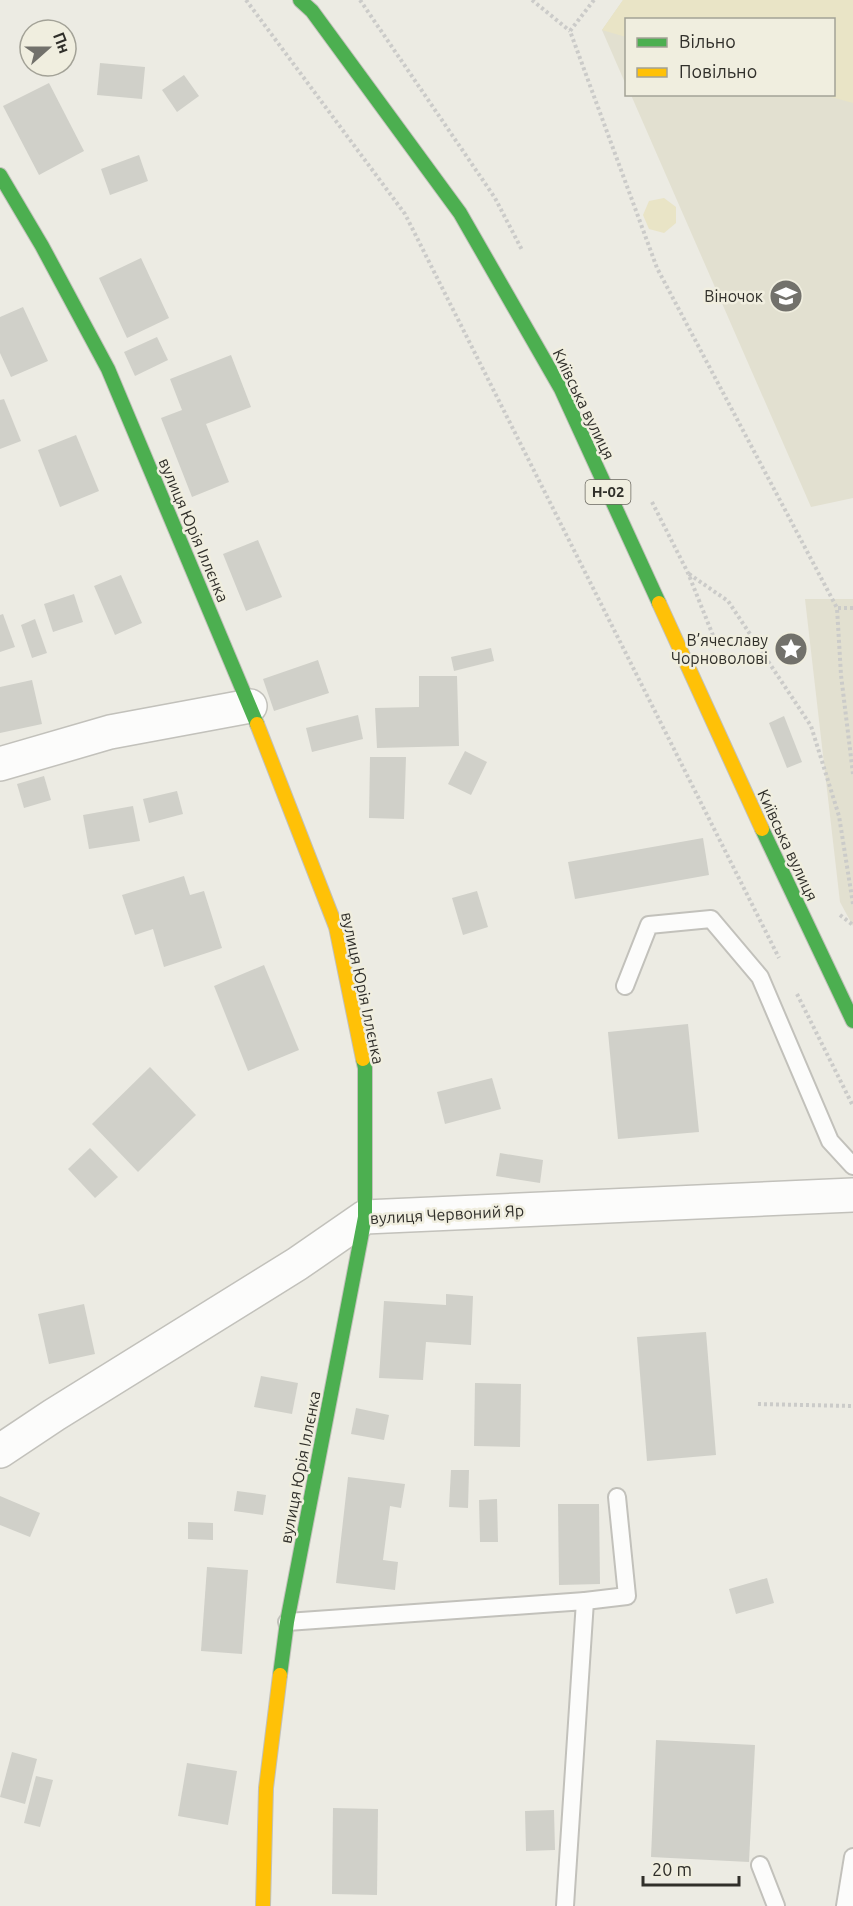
<svg xmlns="http://www.w3.org/2000/svg" width="853" height="1906" viewBox="0 0 853 1906" font-family="Ubuntu,sans-serif">
	<style>
		.built { fill: #e2e0d0 }
		.green { fill: #e9e4c6 }
		.building { fill: #d0d0c9 }
		.lines { fill: none; stroke-linecap: round; stroke-linejoin: round }
		.lane-casing { stroke: #c2c1bb; stroke-width: 20 }
		.street-casing { stroke: #c2c1bb; stroke-width: 36 }
		.fast-casing { stroke: #c2c1bb; stroke-width: 16 }
		.slow-casing { stroke: #c2c1bb; stroke-width: 16 }
		.path { stroke: #cbcbc9; stroke-width: 4; stroke-dasharray: 3 3; stroke-linecap: butt }
		.lane { stroke: #fcfcfb; stroke-width: 16 }
		.street { stroke: #fcfcfb; stroke-width: 33 }
		.fast { stroke: #4caf50; stroke-width: 14 }
		.slow { stroke: #ffc107; stroke-width: 14 }
		.labels { text-anchor: middle; stroke-width: 5; stroke-linejoin: round; paint-order: stroke }
		.shield { fill: #f0eedf; stroke: #6a6860; stroke-width: 1.5 }
		.shield-label { font-size: 15px; font-weight: bold; fill: #302f2a }
		.poi-label { font-size: 16px; fill: #302f2a; stroke: #f0eedf; text-anchor: end }
		.street-label { font-size: 16px; fill: #302f2a; stroke: #f0eedf }
	</style>
	<rect width="100%" height="100%" fill="#ecebe3"/>
	<g class="built">
		<polygon points="623,0 853,0 853,498 811,507 631,95 834,94 834,20 626,20 626,85 602,30"/>
		<polygon points="805,599 853,599 853,926 840,902"/>
	</g>
	<g class="green">
		<polygon points="623,0 853,0 853,103 824,95 834,94 834,20 626,20 626,37 602,30"/>
		<polygon points="664,198 676,207 676,223 664,233 649,229 643,215 649,201"/>
	</g>
	<g class="building">
		<polygon points="100,63 145,67 142,99 97,95"/>
		<polygon points="184,75 199,96 177,112 162,90"/>
		<polygon points="49,83 84,151 39,175 3,106"/>
		<polygon points="139,155 148,181 110,195 101,169"/>
		<polygon points="141,258 169,318 127,338 99,278"/>
		<polygon points="23,307 48,361 11,377 0,353 0,317"/>
		<polygon points="157,337 168,360 135,376 124,352"/>
		<polygon points="231,355 251,407 206,424 229,482 192,497 161,418 182,410 170,379"/>
		<polygon points="4,399 21,441 0,449 0,400"/>
		<polygon points="76,435 99,491 60,507 38,450"/>
		<polygon points="258,540 282,597 246,611 223,554"/>
		<polygon points="121,575 142,623 115,635 94,586"/>
		<polygon points="74,594 83,622 53,632 44,604"/>
		<polygon points="3,614 15,647 0,652 0,615"/>
		<polygon points="35,619 47,653 32,658 21,625"/>
		<polygon points="491,648 494,661 454,671 451,657"/>
		<polygon points="318,660 329,693 274,711 263,679"/>
		<polygon points="419,676 457,676 459,746 377,748 375,708 419,707"/>
		<polygon points="32,680 42,724 0,733 0,687"/>
		<polygon points="358,715 363,739 312,752 306,728"/>
		<polygon points="784,716 802,762 787,768 769,723"/>
		<polygon points="465,751 487,762 471,795 448,784"/>
		<polygon points="370,757 406,757 404,819 369,818"/>
		<polygon points="44,776 51,800 24,808 17,784"/>
		<polygon points="177,791 183,814 149,823 143,799"/>
		<polygon points="133,806 140,841 89,849 83,815"/>
		<polygon points="703,838 709,875 575,899 568,862"/>
		<polygon points="184,876 190,895 204,891 222,948 164,967 153,929 135,935 122,895"/>
		<polygon points="477,891 488,927 463,935 452,898"/>
		<polygon points="264,965 299,1050 248,1071 214,986"/>
		<polygon points="688,1024 699,1132 618,1139 608,1032"/>
		<polygon points="150,1067 196,1115 138,1172 92,1124"/>
		<polygon points="492,1078 501,1109 445,1124 437,1092"/>
		<polygon points="90,1148 118,1177 95,1198 68,1169"/>
		<polygon points="500,1153 543,1160 540,1183 496,1176"/>
		<polygon points="446,1294 473,1296 471,1345 426,1342 423,1380 379,1378 384,1301 446,1305"/>
		<polygon points="84,1304 95,1354 49,1364 38,1314"/>
		<polygon points="706,1332 716,1455 647,1461 637,1337"/>
		<polygon points="261,1376 298,1383 292,1414 254,1407"/>
		<polygon points="475,1383 521,1384 520,1447 474,1446"/>
		<polygon points="356,1408 389,1415 384,1440 351,1434"/>
		<polygon points="451,1470 469,1470 468,1508 449,1507"/>
		<polygon points="348,1477 405,1484 401,1508 390,1506 383,1560 398,1562 395,1590 336,1583"/>
		<polygon points="237,1491 266,1495 263,1515 234,1511"/>
		<polygon points="0,1496 40,1513 30,1537 0,1525"/>
		<polygon points="497,1499 498,1542 480,1542 479,1500"/>
		<polygon points="558,1504 599,1504 600,1584 559,1585"/>
		<polygon points="188,1522 213,1523 213,1540 188,1539"/>
		<polygon points="207,1567 248,1570 242,1654 201,1651"/>
		<polygon points="767,1578 774,1603 736,1614 729,1589"/>
		<polygon points="656,1740 755,1745 749,1862 651,1857"/>
		<polygon points="12,1752 37,1759 25,1804 0,1797"/>
		<polygon points="187,1763 237,1771 228,1825 178,1816"/>
		<polygon points="36,1776 53,1780 40,1827 24,1823"/>
		<polygon points="333,1808 378,1809 377,1895 332,1894"/>
		<polygon points="554,1810 555,1850 526,1851 525,1811"/>
	</g>
	<g class="lines">
		<defs>
			<g id="lane">
				<polyline points="625,986 649,925 711,919 760,977 830,1141 853,1166"/>
				<polyline points="585,1601 627,1596 617,1497"/>
				<polyline points="287,1622 585,1601 565,1906"/>
				<polyline points="760,1865 776,1906"/>
				<polyline points="845,1906 853,1857"/>
			</g>
			<g id="street">
				<polyline points="0,764 110,732 250,706"/>
				<polyline points="0,1451 54,1415 297,1264 365,1217 853,1195"/>
			</g>
			<g id="fast">
				<polyline points="300,0 312,11 460,213 561,389 659,603"/>
				<polyline points="0,175 42,246 108,369 257,724"/>
				<polyline points="762,829 853,1021"/>
				<polyline points="280,1675 287,1622 365,1217 365,1068 363,1059"/>
			</g>
			<g id="slow">
				<polyline points="659,603 762,829"/>
				<polyline points="257,724 336,927 363,1059"/>
				<polyline points="263,1906 266,1788 280,1675"/>
			</g>
		</defs>
		<use href="#lane" class="lane-casing"/>
		<use href="#street" class="street-casing"/>
		<use href="#fast" class="fast-casing"/>
		<use href="#slow" class="slow-casing"/>
		<g class="path">
			<polyline points="246,0 405,214 779,958"/>
			<polyline points="360,0 495,198 522,250"/>
			<polyline points="532,0 570,31"/>
			<polyline points="594,0 570,31 657,268 837,608"/>
			<polyline points="652,502 688,573 718,648"/>
			<polyline points="689,574 728,601 811,726 839,816 853,904"/>
			<polyline points="853,608 837,608 841,675 853,774"/>
			<polyline points="840,915 853,925"/>
			<polyline points="797,994 853,1106"/>
			<polyline points="758,1404 853,1406"/>
		</g>
		<use href="#lane" class="lane"/>
		<use href="#street" class="street"/>
		<use href="#fast" class="fast"/>
		<use href="#slow" class="slow"/>
	</g>
	<defs>
		<symbol id="school-disc" viewBox="-11 -11 22 22"><circle r="9.5" fill="#72716b" stroke="#f0eedf"/><path d="M0-5L7-2L0 1L-7-2ZM-4 1L0 2.5L4 1V4Q0 6-4 4Z" fill="#fff"/></symbol>
		<symbol id="sight-disc" viewBox="-11 -11 22 22"><circle r="9.5" fill="#72716b" stroke="#f0eedf"/><path d="M0-6L1.8-2.2L6-1.7L2.9 1.2L3.7 5.4L0 3.3L-3.7 5.4L-2.9 1.2L-6-1.7L-1.8-2.2Z" fill="#fff"/></symbol>
	</defs>
	<g fill-rule="evenodd">
		<use href="#school-disc" x="767" y="277" width="38" height="38"/>
		<use href="#sight-disc" x="772" y="630" width="38" height="38"/>
	</g>
	<g class="labels">
		<rect class="shield" x="585.5" y="480" width="45" height="24" rx="4.5"/>
		<g class="shield-label">
			<text x="608" y="497">Н-02</text>
		</g>
		<g class="poi-label">
			<text x="763" y="302">Віночок</text>
			<text x="768" y="646">В’ячеславу<tspan x="768" dy="18">Чорноволові</tspan></text>
		</g>
		<g class="street-label">
			<text transform="translate(584 404) rotate(64)" y="6">Київська вулиця</text>
			<text transform="translate(194 530) rotate(67)" y="6">вулиця Юрія Іллєнка</text>
			<text transform="translate(788 845) rotate(65)" y="6">Київська вулиця</text>
			<text transform="translate(363 988) rotate(78)" y="6">вулиця Юрія Іллєнка</text>
			<text transform="translate(447 1214) rotate(-3)" y="6">вулиця Червоний Яр</text>
			<text transform="translate(300 1467) rotate(-79)" y="6">вулиця Юрія Іллєнка</text>
		</g>
	</g>
	<rect x="625" y="18" width="210" height="78" fill="#f0eedf" stroke="#a3a297" stroke-width="1.5"/>
	<rect x="637" y="38" width="30" height="9" fill="#4caf50" stroke="#a3a297" stroke-width="1.5"/>
	<text x="679" y="48" font-size="18" fill="#302f2a">Вільно</text>
	<rect x="637" y="68" width="30" height="9" fill="#ffc107" stroke="#a3a297" stroke-width="1.5"/>
	<text x="679" y="78" font-size="18" fill="#302f2a">Повільно</text>
	<g transform="translate(48 48) rotate(69)"><circle r="28" fill="#f0eedf" stroke="#a3a297" stroke-width="1.5"/>
	<path d="M0-4.5L10 22L0 15L-10 22Z" fill="#72716b"/>
	<text y="-9" font-size="16" font-weight="bold" text-anchor="middle" fill="#302f2a">Пн</text>
	</g>
	<path d="M643 1876v9h96v-9" fill="none" stroke="#302f2a" stroke-width="3"/>
	<text x="652" y="1876" font-size="18" fill="#302f2a" stroke="#f0eedf" stroke-width="4.5" paint-order="stroke">20 m</text>
</svg>
